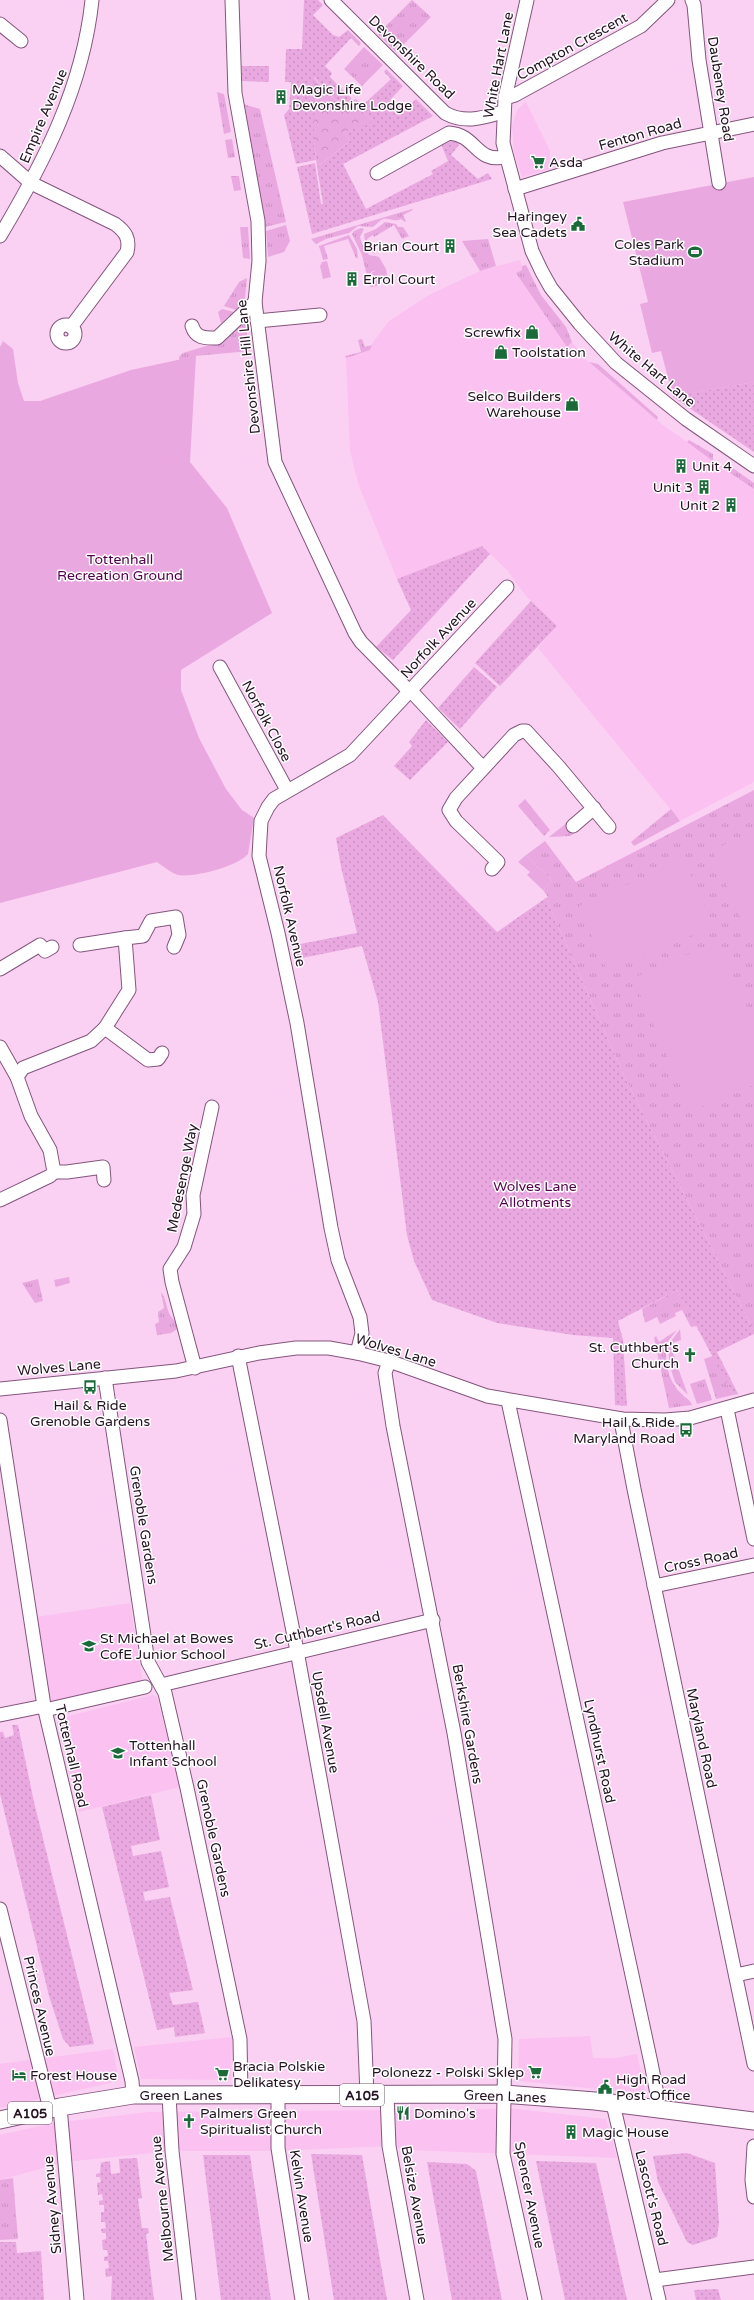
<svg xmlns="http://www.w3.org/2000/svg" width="754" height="2300" viewBox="0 0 754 2300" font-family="'Varela Round',sans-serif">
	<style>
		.built { fill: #fbc1f1 }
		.grass { fill: url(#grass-tufts) }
		.forest { fill: url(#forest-crowns) }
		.park { fill: #eaa8e0 }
		.garden { fill: url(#garden-dots) }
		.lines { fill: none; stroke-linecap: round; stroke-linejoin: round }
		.minor-casing { stroke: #83557c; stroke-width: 15 }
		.major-casing { stroke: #83557c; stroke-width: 19 }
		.minor { stroke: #fff; stroke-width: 13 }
		.major { stroke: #fff; stroke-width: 17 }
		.labels { text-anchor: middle; stroke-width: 3; stroke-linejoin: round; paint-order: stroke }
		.shield { fill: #fff; stroke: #665964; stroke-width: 1 }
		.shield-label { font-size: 13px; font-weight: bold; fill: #241222 }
		.street-label { font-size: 14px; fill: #241222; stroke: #fff }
		.poi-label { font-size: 14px; fill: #241222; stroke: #fff; text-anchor: start }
		.park-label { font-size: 14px; fill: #51014b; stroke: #fff }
	</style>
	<defs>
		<pattern id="grass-tufts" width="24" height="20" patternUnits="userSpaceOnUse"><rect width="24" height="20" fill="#eaa8e0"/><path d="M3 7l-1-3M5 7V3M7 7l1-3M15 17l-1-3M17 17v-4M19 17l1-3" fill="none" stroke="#c990c0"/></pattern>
		<pattern id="forest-crowns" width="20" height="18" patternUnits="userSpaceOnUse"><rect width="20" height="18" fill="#eaa8e0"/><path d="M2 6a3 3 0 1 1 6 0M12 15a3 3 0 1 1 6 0" fill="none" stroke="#c990c0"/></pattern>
		<pattern id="garden-dots" width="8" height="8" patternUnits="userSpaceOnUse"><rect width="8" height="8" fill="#eaa8e0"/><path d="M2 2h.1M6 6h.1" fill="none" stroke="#c990c0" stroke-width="1.8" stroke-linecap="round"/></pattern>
	</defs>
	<rect width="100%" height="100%" fill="#fad1f3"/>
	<g class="built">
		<polygon points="526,102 550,151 550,169 522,177 514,152 512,126 517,110"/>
		<polygon points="520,260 523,270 519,271 584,358 663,425 754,489 754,782 680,821 538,648 557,626 526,596 507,570 482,546 397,579 359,486 350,451 346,358 370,350 373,342 389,321 429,295 480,271"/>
		<polygon points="130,1603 142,1678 141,1681 138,1684 49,1703 36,1617"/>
		<polygon points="153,1695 157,1697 180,1787 79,1812 57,1719"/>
		<polygon points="590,2036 593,2058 616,2058 637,2054 646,2094 518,2081 519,2039"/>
		<polygon points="232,2037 231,2080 141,2079 134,2047"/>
		<polygon points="113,2049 119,2081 0,2108 0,2064"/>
		<polygon points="517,2109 606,2119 617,2158 409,2150 389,2146 278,2151 172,2151 65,2162 0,2180 0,2135 53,2123 149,2112"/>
	</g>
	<g class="grass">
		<polygon points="412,0 431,17 396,52 378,34"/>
		<polygon points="364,47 383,65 362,86 344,69"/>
		<polygon points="217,92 224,94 231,132 224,134"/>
		<polygon points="243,104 260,109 286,222 265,227"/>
		<polygon points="232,139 235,157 228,158 225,140"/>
		<polygon points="231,176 239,176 241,190 234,191"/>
		<path d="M 412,209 L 413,210 L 403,215 L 406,221 L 405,222 L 401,219 C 394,223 387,216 381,220 C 378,222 376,225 373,227 L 358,226 L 349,233 L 326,239 L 316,244 L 311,239 Z"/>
		<polygon points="385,222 396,224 398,227 403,227 409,236 402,239 394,225 374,237 373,235 367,239 375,254 366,248 364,234 376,229"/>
		<polygon points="286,225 290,241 284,252 268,257 266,231"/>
		<polygon points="240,227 248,227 250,259 243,258"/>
		<polygon points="361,228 364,229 360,237 363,247 369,255 379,257 386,269 373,271 367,276 362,255 352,234 354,231"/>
		<polygon points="349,235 357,249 358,258 356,258 348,239 324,246 328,259 323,260 319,246"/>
		<polygon points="488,239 496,266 480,271 462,241"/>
		<polygon points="526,265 541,295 566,327 572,342 567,347 516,273 522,270 522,266"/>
		<polygon points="247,278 245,298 236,310 224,306 239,282"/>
		<polygon points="222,309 234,312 221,323 218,312"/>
		<polygon points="244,318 250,351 195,356 189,445 179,357 183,353 216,343"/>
		<polygon points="362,339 365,347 372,345 370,350 346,358 345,356 361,352 358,340"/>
		<polygon points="589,362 598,364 658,417 657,420"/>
		<polygon points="689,440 713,454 713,461 687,442"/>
		<polygon points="727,464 754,483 754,489 723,468"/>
		<polygon points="754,790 754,1331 625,1078 546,898 548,897 543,890 552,880 526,855 545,841 576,882"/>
		<polygon points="525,799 550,830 544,836 518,806"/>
		<polygon points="671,809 680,821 634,846 631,842"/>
		<polygon points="568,822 576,832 570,836 549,837"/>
		<polygon points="69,1277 70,1283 56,1287 54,1280"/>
		<polygon points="38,1279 43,1301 35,1303 22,1283"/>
		<polygon points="677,1290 697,1326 691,1327 682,1310 675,1313 676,1316 660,1324 657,1317 645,1323 642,1309"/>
		<path d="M 161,1292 C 166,1298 166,1307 170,1315 C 173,1320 177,1322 179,1328 L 171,1333 L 157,1335 L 155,1324 L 159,1322 L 158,1312 L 164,1308 Z"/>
		<polygon points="680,1329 681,1340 670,1344 677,1365 670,1368 668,1346 669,1344"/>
		<path d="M 677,1330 L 666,1344 C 665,1362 668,1382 682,1394 C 686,1399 690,1399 692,1405 L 669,1408 L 654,1338 L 656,1336 L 659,1342 Z"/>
		<polygon points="713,1356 733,1395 716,1399 704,1359"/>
		<polygon points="678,1368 688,1395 675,1382 671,1370"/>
		<polygon points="705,1379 712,1400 697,1404 690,1384"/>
		<polygon points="13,2178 18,2239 0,2240 0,2180"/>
	</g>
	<polygon class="forest" points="313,77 345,110 354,103 374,122 356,131 345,132 350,141 317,167 314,142"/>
	<g class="park">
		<polygon points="754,177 754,382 673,397 661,351 652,353 640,304 648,302 623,202"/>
		<polygon points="327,261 331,277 323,279 320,266 322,262"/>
		<polygon points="378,269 386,269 387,275 377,286 370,287 367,276"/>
		<path d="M 3,341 L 13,349 L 18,383 L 24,401 L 40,401 L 131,370 L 196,356 L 190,462 L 227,508 L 272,613 L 181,670 L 181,690 L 199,738 L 226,789 L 242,810 L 254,818 L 248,854 C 238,866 194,878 178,875 C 171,873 163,866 157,862 L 0,903 L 0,347 Z"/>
		<polygon points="754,832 754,927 746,931 712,850"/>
		<polygon points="526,855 552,880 543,890 527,875 530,872 518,862"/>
		<polygon points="684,859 713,926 608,972 579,906"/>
		<polygon points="719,941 754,1024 754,1085 691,1111 633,978"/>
	</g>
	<g class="garden">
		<polygon points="304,0 318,0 323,5 313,15 333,35 339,37 348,30 361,43 359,46 351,38 325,66 332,73 330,77 353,100 356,99 363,105 391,79 384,72 386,69 403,86 390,100 405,110 416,99 433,116 343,164 366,209 433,174 431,171 448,161 441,144 450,141 458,142 459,145 451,155 478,179 488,173 492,179 312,234 297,167 315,163 321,204 323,204 317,167 350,141 345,132 354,127 356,131 373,121 354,103 345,110 314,77 314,142 316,160 296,164 284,115 289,109 291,85 291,82 285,82 286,49 302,49"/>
		<polygon points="242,66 269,66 269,82 242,81"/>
		<polygon points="754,382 754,452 673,397 676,396"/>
		<polygon points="482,546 490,554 393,660 376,647 411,610 397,579"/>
		<polygon points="531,601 557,626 500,686 475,663"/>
		<polygon points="474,667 497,687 460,729 438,708"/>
		<polygon points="426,720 448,742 410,780 394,766 412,746 409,742"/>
		<polygon points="383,815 497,932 546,898 625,1078 754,1331 754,1334 717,1352 738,1394 733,1395 677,1290 618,1321 623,1340 627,1406 615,1405 613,1338 573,1335 497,1323 432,1300 414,1261 407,1235 378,1002 362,946 297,959 295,945 357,933 341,867 336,838"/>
		<polygon points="12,1725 18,1725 34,1802 94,2044 70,2047 63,2039 49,1996 0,1794 0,1732 3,1732 5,1738 14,1735"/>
		<polygon points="151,1795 160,1840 131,1846 133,1856 161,1851 169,1887 143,1892 145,1901 170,1897 193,1990 169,1993 173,2005 198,2002 205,2033 175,2037 174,2027 157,2030 102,1807"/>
		<polygon points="687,2153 715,2163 719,2224 717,2237 693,2245 687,2242 658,2182 653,2156"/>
		<polygon points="311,2154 362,2155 387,2300 334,2300"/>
		<polygon points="203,2155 250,2155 271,2300 221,2300"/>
		<polygon points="137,2158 142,2198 138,2199 142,2228 148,2228 149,2233 146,2234 154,2300 111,2300 112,2276 106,2277 105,2269 109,2268 108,2261 104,2261 104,2257 108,2256 107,2250 103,2250 102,2240 106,2239 106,2233 102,2233 101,2229 106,2228 105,2222 101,2222 101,2212 104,2212 104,2205 99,2205 99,2201 103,2200 102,2194 98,2195 97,2183 101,2182 100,2177 96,2177 96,2174 100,2173 101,2163 99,2163 110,2161 111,2174 120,2173 119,2159"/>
		<polygon points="536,2161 596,2163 627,2300 565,2300"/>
		<polygon points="427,2162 467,2164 476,2171 502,2300 452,2300"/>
		<polygon points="0,2242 16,2242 17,2253 41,2251 44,2300 0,2300"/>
		<polygon points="718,2289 721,2300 696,2300 694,2290"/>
	</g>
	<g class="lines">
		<defs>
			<g id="minor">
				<polyline points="232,0 235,93 258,221 259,261 255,302 275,462 355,633 361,642 410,692"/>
				<path d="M 331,0 L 445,113 C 465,124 482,118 503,112"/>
				<polyline points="527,0 505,98 503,143 532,251 542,272 551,288 580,324 616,363 686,419 754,466"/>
				<polyline points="692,0 694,5 699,60 719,183"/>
				<polyline points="0,24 21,41"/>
				<polyline points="505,98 515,95 641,26 668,0"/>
				<path d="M 0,156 L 31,183 L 115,224 C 126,232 130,239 127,252 L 71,327"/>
				<path d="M 377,173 L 449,133 C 477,135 475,163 505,157"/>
				<polyline points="515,189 662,143 754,124"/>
				<path d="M 0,236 C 44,162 83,87 92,0"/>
				<polyline points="257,321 320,315"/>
				<circle cx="66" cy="334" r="9"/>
				<path d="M 192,326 C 196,339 206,338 217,338 L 255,302"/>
				<polyline points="220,667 287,790"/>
				<polyline points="411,691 483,768"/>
				<polyline points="573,826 594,808"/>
				<polyline points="492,869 498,862 456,821 449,810 456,798 514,735 522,731 526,731 559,767 609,827"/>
				<polyline points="80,945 125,938"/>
				<polyline points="0,969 40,945 45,951 52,947"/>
				<polyline points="105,1028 148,1060 158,1059 162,1053"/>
				<polyline points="0,1047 17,1077"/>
				<polyline points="54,1172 67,1172 103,1167 104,1180"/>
				<polyline points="0,1200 50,1176 54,1172 50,1150 31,1116 17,1077 23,1068 91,1041 105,1028 129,990 125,938 143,936 151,921 176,917 179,935 174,947"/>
				<polyline points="357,1353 362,1333 360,1317 338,1260 331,1228 297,1023 278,933 259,856 261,821 268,807 274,799 350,755 507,587"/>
				<polyline points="238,1356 297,1651 364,2021 367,2095"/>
				<polyline points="389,1361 385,1373 393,1426 454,1733 505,2039 503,2154 535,2300"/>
				<polyline points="195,1368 172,1282 170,1269 184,1247 194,1214 193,1195 212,1107"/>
				<polyline points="105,1378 148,1662 165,1693 187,1788 240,2039 241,2095"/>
				<polyline points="0,1389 176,1371 259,1353 296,1348 329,1348 357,1353 389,1361 487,1396 622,1419 665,1420 690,1418 754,1400"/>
				<polyline points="508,1401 651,2063 657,2094 657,2108"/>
				<polyline points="727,1409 754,1539"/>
				<polyline points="622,1419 622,1426 634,1489 754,2064"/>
				<polyline points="0,1420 44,1706 132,2081 133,2095"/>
				<polyline points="654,1586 754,1565"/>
				<polyline points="161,1685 433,1620"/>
				<polyline points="45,1710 145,1687"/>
				<polyline points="0,1715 44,1706"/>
				<polyline points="0,1909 50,2109"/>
				<polyline points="736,1975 754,1971"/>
				<polyline points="169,2095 172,2151 189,2300"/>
				<polyline points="387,2095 389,2146 417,2300"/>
				<polyline points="278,2096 278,2148 302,2300"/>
				<polyline points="613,2104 659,2300"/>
				<polyline points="60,2107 77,2300"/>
				<polyline points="754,2146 752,2180 754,2197"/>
				<polyline points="655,2280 754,2267"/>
			</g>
			<polyline id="major" points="0,2120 60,2107 133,2095 503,2094 595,2101 754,2121"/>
		</defs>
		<use href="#minor" class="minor-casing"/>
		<use href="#major" class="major-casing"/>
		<use href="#minor" class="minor"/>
		<use href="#major" class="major"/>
	</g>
	<defs>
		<symbol id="building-bare" viewBox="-9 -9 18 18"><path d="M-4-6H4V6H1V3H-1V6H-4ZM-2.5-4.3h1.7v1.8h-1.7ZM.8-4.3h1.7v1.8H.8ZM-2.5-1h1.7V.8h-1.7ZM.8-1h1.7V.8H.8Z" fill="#1b6a3a" stroke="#fff" stroke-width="2.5" paint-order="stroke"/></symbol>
		<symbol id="supermarket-bare" viewBox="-9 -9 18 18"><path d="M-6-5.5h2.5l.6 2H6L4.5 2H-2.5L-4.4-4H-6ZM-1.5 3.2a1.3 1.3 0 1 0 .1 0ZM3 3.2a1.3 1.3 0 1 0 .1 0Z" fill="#1b6a3a" stroke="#fff" stroke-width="2.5" paint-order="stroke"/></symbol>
		<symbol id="civic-bare" viewBox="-9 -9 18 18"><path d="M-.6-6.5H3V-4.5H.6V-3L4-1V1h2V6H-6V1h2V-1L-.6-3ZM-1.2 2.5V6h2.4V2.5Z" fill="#1b6a3a" stroke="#fff" stroke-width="2.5" paint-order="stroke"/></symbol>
		<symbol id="stadium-bare" viewBox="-9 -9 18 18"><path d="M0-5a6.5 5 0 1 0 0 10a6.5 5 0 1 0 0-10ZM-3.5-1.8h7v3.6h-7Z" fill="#1b6a3a" stroke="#fff" stroke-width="2.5" paint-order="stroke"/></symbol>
		<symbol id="shop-bare" viewBox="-9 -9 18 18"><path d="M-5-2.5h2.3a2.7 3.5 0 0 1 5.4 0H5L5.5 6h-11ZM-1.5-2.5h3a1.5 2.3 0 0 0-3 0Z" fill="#1b6a3a" stroke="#fff" stroke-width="2.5" paint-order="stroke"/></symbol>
		<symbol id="church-bare" viewBox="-9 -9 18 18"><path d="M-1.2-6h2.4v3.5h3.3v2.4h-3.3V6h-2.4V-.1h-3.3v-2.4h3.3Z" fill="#1b6a3a" stroke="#fff" stroke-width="2.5" paint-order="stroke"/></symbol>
		<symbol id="bus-bare" viewBox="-9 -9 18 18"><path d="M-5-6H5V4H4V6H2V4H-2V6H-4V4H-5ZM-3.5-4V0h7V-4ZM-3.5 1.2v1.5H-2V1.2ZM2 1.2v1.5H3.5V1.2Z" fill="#1b6a3a" stroke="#fff" stroke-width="2.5" paint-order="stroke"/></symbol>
		<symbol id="school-bare" viewBox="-9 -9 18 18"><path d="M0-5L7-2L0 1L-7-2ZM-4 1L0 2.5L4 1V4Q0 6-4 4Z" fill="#1b6a3a" stroke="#fff" stroke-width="2.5" paint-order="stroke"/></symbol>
		<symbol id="hotel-bare" viewBox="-9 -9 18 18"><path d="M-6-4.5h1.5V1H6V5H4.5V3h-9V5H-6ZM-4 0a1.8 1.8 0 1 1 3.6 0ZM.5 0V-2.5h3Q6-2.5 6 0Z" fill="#1b6a3a" stroke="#fff" stroke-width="2.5" paint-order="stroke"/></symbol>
		<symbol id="restaurant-bare" viewBox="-9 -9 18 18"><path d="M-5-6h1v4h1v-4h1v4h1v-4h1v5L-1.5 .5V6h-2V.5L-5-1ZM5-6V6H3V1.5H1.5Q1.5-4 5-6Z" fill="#1b6a3a" stroke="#fff" stroke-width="2.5" paint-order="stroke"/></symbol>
	</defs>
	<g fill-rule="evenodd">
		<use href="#building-bare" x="271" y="87" width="20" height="20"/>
		<use href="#supermarket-bare" x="528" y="152" width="20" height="20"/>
		<use href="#civic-bare" x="568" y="214" width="20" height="20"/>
		<use href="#building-bare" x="440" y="236" width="20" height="20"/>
		<use href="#stadium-bare" x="685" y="242" width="20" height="20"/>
		<use href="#building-bare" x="342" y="269" width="20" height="20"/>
		<use href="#shop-bare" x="522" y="322" width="20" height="20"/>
		<use href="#shop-bare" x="491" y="342" width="20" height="20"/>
		<use href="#shop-bare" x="562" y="394" width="20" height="20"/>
		<use href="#building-bare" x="671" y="456" width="20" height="20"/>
		<use href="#building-bare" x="694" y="477" width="20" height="20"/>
		<use href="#building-bare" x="721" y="495" width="20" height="20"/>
		<use href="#church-bare" x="680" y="1345" width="20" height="20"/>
		<use href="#bus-bare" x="80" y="1377" width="20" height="20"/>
		<use href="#bus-bare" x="676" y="1420" width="20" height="20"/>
		<use href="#school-bare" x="79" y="1636" width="20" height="20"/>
		<use href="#school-bare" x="108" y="1743" width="20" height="20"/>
		<use href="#supermarket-bare" x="525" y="2062" width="20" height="20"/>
		<use href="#supermarket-bare" x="212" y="2064" width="20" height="20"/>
		<use href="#hotel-bare" x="9" y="2065" width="20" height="20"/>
		<use href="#civic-bare" x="595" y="2077" width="20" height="20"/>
		<use href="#restaurant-bare" x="393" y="2103" width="20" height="20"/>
		<use href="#church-bare" x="179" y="2111" width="20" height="20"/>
		<use href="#building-bare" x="561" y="2122" width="20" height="20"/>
	</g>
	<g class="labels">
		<g class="shield">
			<rect x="340" y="2084" width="44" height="22" rx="3"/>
			<rect x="8" y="2102" width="44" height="22" rx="3"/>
		</g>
		<g class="shield-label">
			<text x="362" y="2100">A105</text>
			<text x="30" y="2118">A105</text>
		</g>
		<g class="street-label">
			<text transform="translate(572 46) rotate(-29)" y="5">Compton Crescent</text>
			<text transform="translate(412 57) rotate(44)" y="5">Devonshire Road</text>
			<text transform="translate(498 65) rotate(-79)" y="5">White Hart Lane</text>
			<text transform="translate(721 89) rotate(81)" y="5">Daubeney Road</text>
			<text transform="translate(43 116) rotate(-67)" y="5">Empire Avenue</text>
			<text transform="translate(640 134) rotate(-16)" y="5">Fenton Road</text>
			<text transform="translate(248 367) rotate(-96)" y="5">Devonshire Hill Lane</text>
			<text transform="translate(652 369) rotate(40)" y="5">White Hart Lane</text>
			<text transform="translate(438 638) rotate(-47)" y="5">Norfolk Avenue</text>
			<text transform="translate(267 721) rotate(62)" y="5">Norfolk Close</text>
			<text transform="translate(290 916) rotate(77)" y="5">Norfolk Avenue</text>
			<text transform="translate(182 1178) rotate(-79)" y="5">Medesenge Way</text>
			<text transform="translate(396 1350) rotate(17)" y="5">Wolves Lane</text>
			<text transform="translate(59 1367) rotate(-5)" y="5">Wolves Lane</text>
			<text transform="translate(144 1525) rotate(81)" y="5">Grenoble Gardens</text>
			<text transform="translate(701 1560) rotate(-12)" y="5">Cross Road</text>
			<text transform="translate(317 1630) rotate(-13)" y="5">St. Cuthbert's Road</text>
			<text transform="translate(326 1722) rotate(80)" y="5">Upsdell Avenue</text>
			<text transform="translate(468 1724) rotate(80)" y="5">Berkshire Gardens</text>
			<text transform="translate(702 1738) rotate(78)" y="5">Maryland Road</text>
			<text transform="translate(600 1751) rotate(78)" y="5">Lyndhurst Road</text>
			<text transform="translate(72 1756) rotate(77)" y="5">Tottenhall Road</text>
			<text transform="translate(214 1838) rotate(78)" y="5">Grenoble Gardens</text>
			<text transform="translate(40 2006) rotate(77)" y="5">Princes Avenue</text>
			<text x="181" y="2100">Green Lanes</text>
			<text transform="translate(505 2096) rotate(2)" y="5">Green Lanes</text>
			<text transform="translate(415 2195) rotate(80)" y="5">Belsize Avenue</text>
			<text transform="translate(530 2195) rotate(79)" y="5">Spencer Avenue</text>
			<text transform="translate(302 2196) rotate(81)" y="5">Kelvin Avenue</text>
			<text transform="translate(652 2198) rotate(76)" y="5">Lascott's Road</text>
			<text transform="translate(162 2199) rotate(-96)" y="5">Melbourne Avenue</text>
			<text transform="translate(52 2205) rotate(-95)" y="5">Sidney Avenue</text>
		</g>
		<g class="poi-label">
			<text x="292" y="94">Magic Life<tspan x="292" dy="16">Devonshire Lodge</tspan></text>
			<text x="549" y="167">Asda</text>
			<text x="567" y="221" text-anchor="end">Haringey<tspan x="567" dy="16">Sea Cadets</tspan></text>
			<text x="684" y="249" text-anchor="end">Coles Park<tspan x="684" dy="16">Stadium</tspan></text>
			<text x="439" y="251" text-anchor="end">Brian Court</text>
			<text x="363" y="284">Errol Court</text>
			<text x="521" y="337" text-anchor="end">Screwfix</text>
			<text x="512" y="357">Toolstation</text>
			<text x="561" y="401" text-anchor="end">Selco Builders<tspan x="561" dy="16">Warehouse</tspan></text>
			<text x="692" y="471">Unit 4</text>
			<text x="693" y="492" text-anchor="end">Unit 3</text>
			<text x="720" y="510" text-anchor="end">Unit 2</text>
			<text x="679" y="1352" text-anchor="end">St. Cuthbert's<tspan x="679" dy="16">Church</tspan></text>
			<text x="90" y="1410" text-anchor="middle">Hail &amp; Ride<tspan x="90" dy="16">Grenoble Gardens</tspan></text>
			<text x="675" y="1427" text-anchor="end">Hail &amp; Ride<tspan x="675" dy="16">Maryland Road</tspan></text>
			<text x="100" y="1643">St Michael at Bowes<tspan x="100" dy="16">CofE Junior School</tspan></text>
			<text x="129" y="1750">Tottenhall<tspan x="129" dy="16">Infant School</tspan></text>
			<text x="233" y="2071">Bracia Polskie<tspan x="233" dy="16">Delikatesy</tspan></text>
			<text x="524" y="2077" text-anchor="end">Polonezz - Polski Sklep</text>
			<text x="30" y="2080">Forest House</text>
			<text x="616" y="2084">High Road<tspan x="616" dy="16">Post Office</tspan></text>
			<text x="200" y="2118">Palmers Green<tspan x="200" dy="16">Spiritualist Church</tspan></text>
			<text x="414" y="2118">Domino's</text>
			<text x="582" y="2137">Magic House</text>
		</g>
		<g class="park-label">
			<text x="120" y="564">Tottenhall<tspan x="120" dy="16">Recreation Ground</tspan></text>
			<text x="535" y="1191">Wolves Lane<tspan x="535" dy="16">Allotments</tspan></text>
		</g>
	</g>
</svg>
